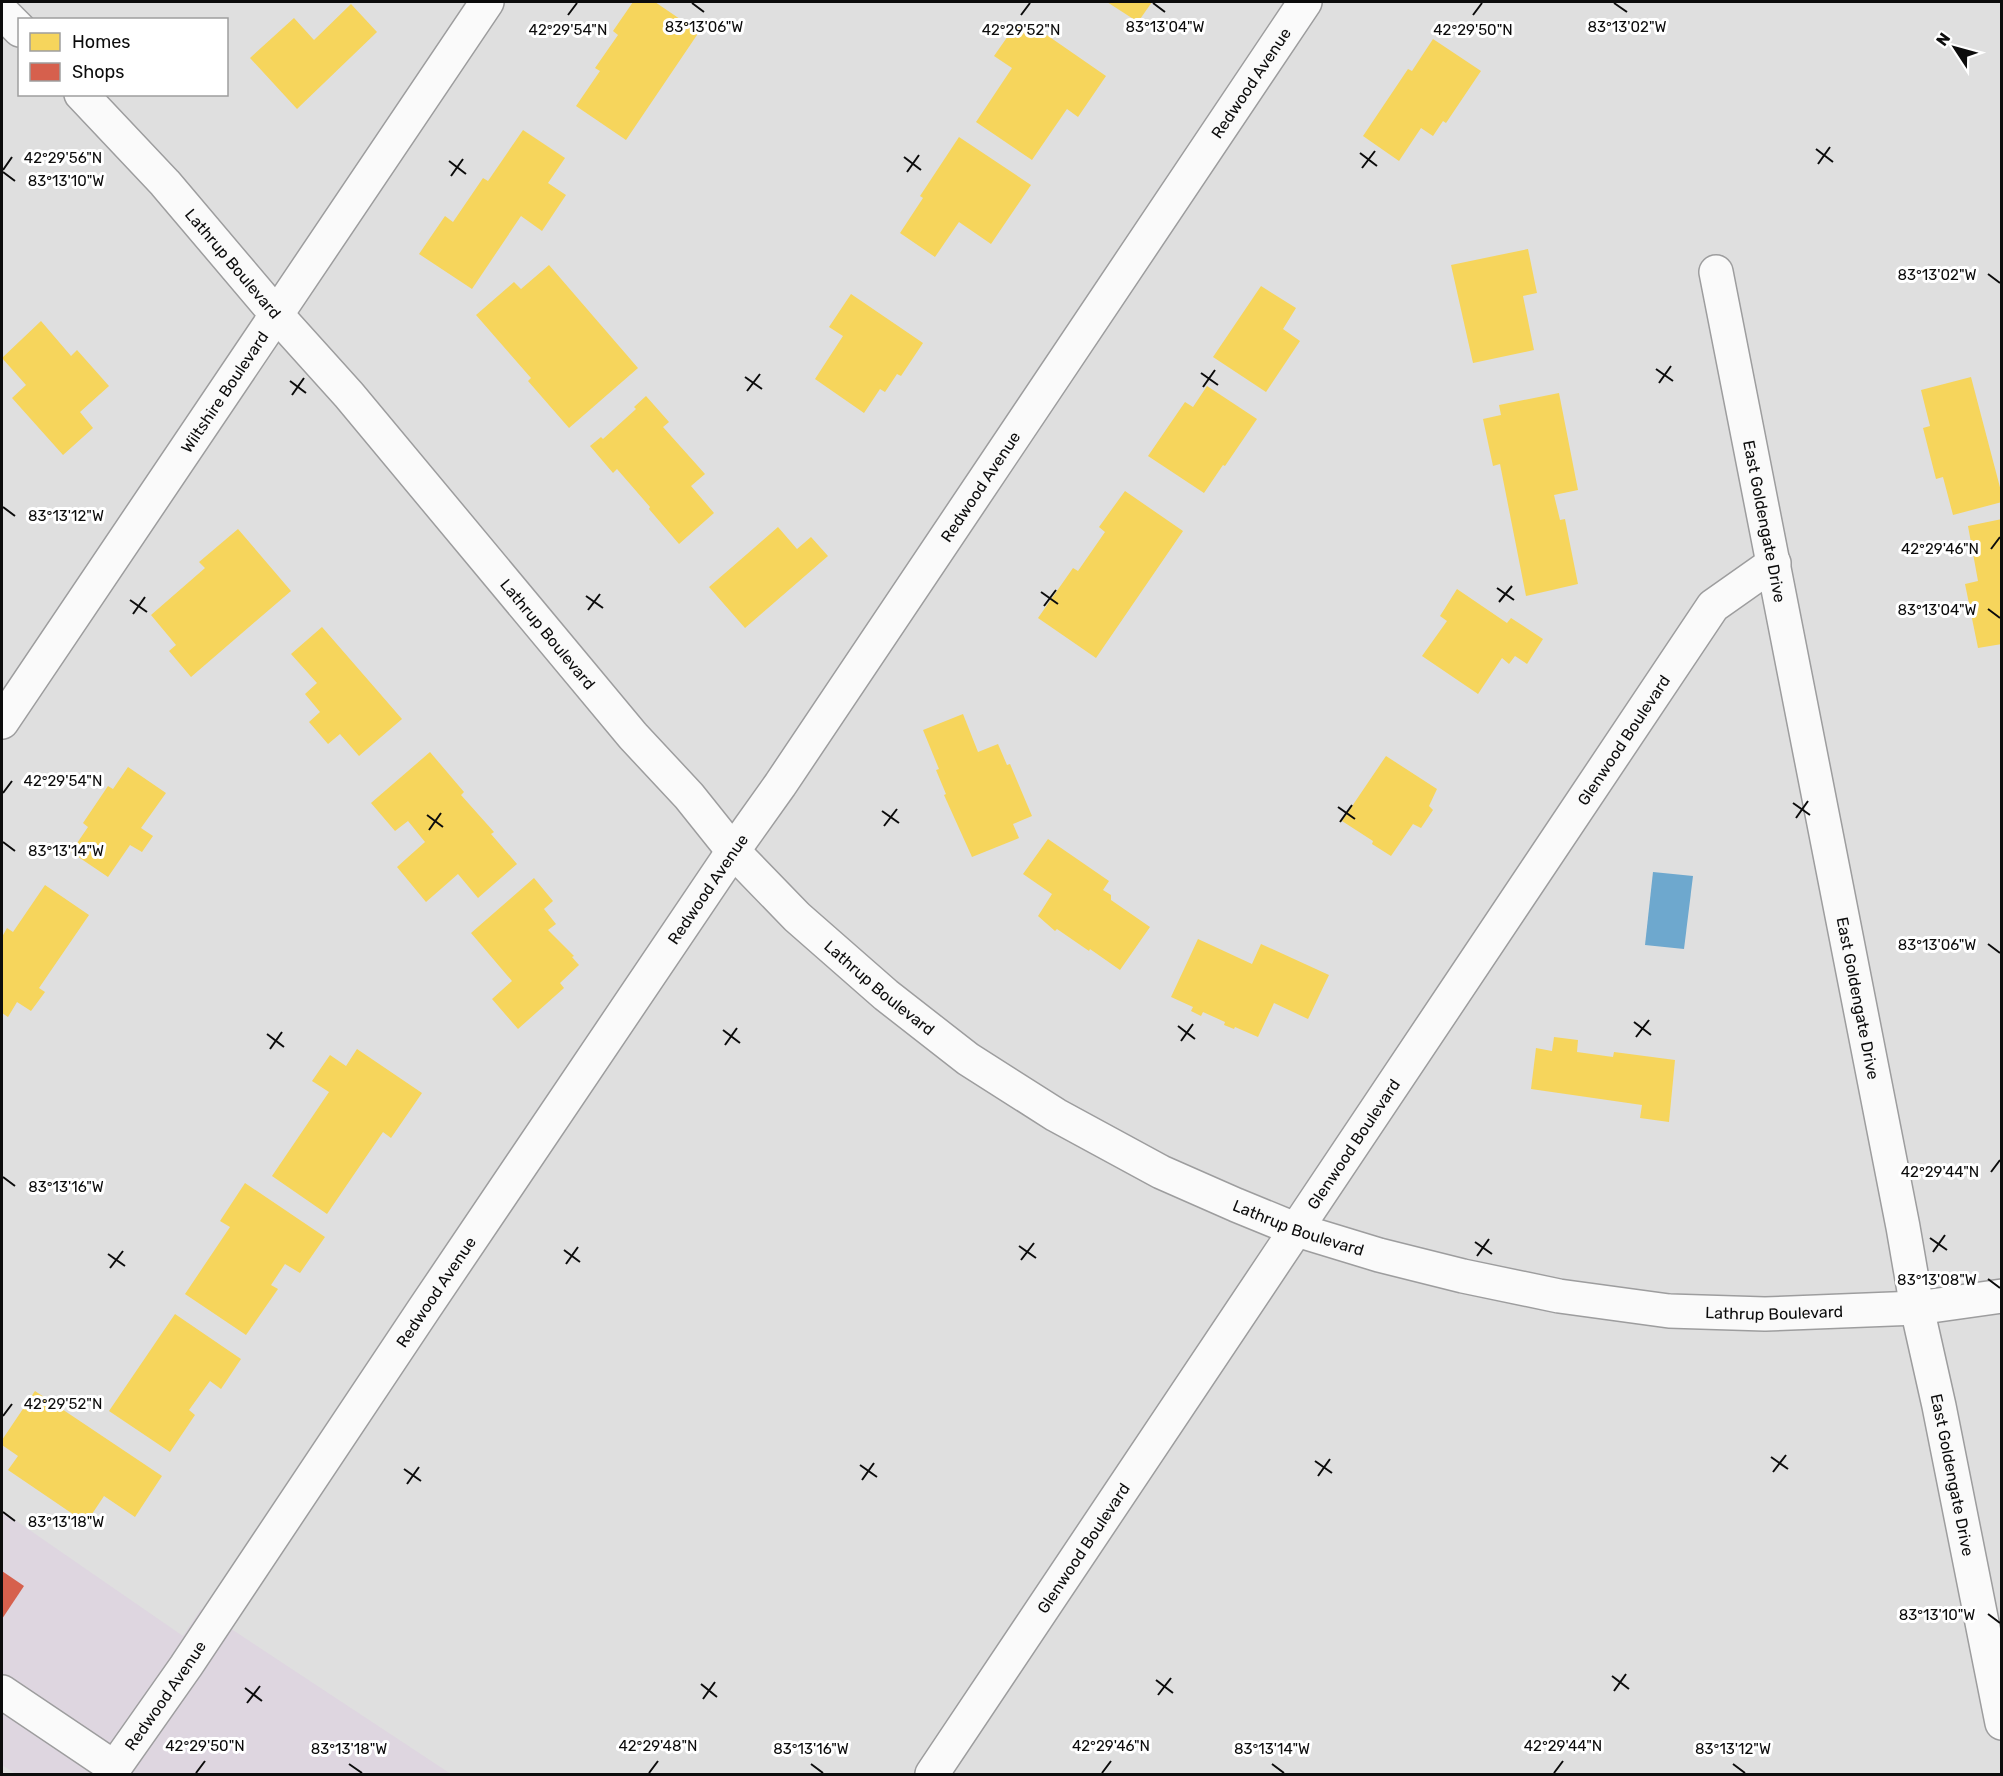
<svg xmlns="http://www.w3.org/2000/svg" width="2003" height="1776" viewBox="0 0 2003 1776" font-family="Rubik,sans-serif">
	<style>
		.commercial { fill: #ded6e0 }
		.water { fill: #6ea8ce }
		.homes { fill: #f6d55c }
		.shops { fill: #d6604d }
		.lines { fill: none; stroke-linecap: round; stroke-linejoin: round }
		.minor-casing { stroke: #9d9d9e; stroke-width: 36 }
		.minor { stroke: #fafafa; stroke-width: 33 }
		.ticks { fill: none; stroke: #0c0c0c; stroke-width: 2 }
		.labels { text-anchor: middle; stroke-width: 6; stroke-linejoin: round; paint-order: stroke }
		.street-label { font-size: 16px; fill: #0c0c0c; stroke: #fff }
		.ticks-label { font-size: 15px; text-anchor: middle; fill: #0c0c0c; stroke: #fff; stroke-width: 6; stroke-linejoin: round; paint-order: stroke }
	</style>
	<rect width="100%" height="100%" fill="#dfdfdf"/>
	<polygon class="commercial" points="2,1511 183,1636 201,1609 451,1774 16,1774 2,1765"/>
	<polygon class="water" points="1653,872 1693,876 1684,949 1645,945"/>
	<g class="homes">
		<polygon points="633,2 655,2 699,32 626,140 576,106 600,71 595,68 618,35 613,31"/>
		<polygon points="1107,2 1152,2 1138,22"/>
		<polygon points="351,4 377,32 297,109 250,58 294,18 314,40"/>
		<polygon points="1017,23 1037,37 1041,31 1106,76 1078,117 1067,109 1032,160 976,122 1012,68 994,56"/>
		<polygon points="1433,39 1481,71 1446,123 1443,121 1433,136 1421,128 1399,161 1363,136 1408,69 1412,71"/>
		<polygon points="523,130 565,158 548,183 566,195 542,231 521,216 472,289 419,254 445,216 453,222 483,178 488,181"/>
		<polygon points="959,137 1031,185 991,244 959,222 935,257 900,233 923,198 920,196"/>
		<polygon points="1528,249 1537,293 1523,296 1534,350 1473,363 1451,265"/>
		<polygon points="549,265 638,368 569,428 528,381 531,378 476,315 514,282 521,289"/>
		<polygon points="1261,286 1296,308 1283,329 1300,341 1266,392 1213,357"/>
		<polygon points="851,294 923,343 901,376 897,374 885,392 880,389 864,413 815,379 843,336 829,327"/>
		<polygon points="41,321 71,356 77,350 109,386 80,412 93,428 63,455 12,398 26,385 2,358"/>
		<polygon points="1971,377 2002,495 2002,502 1953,515 1943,477 1936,479 1923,428 1930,426 1921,390"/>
		<polygon points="1207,386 1257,419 1225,466 1223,465 1204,493 1148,456 1185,402 1193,407"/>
		<polygon points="1559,393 1578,490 1554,495 1560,520 1565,519 1578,584 1526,596 1500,464 1493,466 1483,419 1501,415 1499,405"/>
		<polygon points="646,396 669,422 663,427 705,474 691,486 714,513 679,544 649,509 650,507 617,469 613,473 590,446 601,437 603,439 636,409 634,407"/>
		<polygon points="1125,491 1183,531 1096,658 1038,618 1073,568 1078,571 1105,532 1099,527"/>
		<polygon points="2002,519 2002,644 1978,648 1965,584 1978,581 1968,526"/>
		<polygon points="778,527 797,549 811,537 828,556 745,628 709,587"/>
		<polygon points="238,529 291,591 191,677 169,651 176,645 151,615 205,568 199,562"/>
		<polygon points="1457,589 1507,623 1511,618 1543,639 1527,664 1515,656 1509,664 1502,658 1478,694 1422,656 1447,621 1440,616"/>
		<polygon points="322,627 402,719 359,756 340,734 328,744 309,722 320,712 305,694 317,683 291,654"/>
		<polygon points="963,714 978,752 998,744 1007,765 1010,764 1032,816 1013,824 1019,838 972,857 944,795 946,794 936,770 939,769 923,730"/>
		<polygon points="430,752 464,792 461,795 494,832 491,834 517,864 478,898 458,874 426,902 397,867 425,842 408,821 395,831 371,803"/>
		<polygon points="1386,756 1437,789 1429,806 1433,810 1421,828 1413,824 1391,856 1372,844 1373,841 1342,821"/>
		<polygon points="128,767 166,793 141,828 153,836 142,852 130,845 108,877 71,852 88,827 83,823 108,786 113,789"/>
		<polygon points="1048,839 1109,881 1103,890 1111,895 1111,900 1150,927 1120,970 1090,949 1089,951 1057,929 1055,931 1038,916 1052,894 1023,874"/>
		<polygon points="534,878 553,901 544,909 556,924 548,930 574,956 572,957 579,965 560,983 564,988 518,1029 492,999 512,981 471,933"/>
		<polygon points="45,885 89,915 39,988 45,992 31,1011 17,1002 8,1017 2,1013 2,937 7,928 13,932"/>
		<polygon points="1198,939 1252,964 1261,944 1329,975 1308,1019 1274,1003 1258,1037 1235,1027 1234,1029 1224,1025 1225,1022 1203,1012 1201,1016 1191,1011 1193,1007 1171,997"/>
		<polygon points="1554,1037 1578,1040 1577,1052 1613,1057 1614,1052 1675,1060 1669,1122 1640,1118 1642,1105 1531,1089 1536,1048 1552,1051"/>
		<polygon points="357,1049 422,1093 391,1138 383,1132 327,1214 272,1176 329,1092 312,1081 330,1055 346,1066"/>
		<polygon points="245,1183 325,1237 300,1273 285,1264 271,1285 278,1289 246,1335 185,1294 230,1227 220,1221"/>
		<polygon points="175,1314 241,1359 221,1389 210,1381 189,1410 195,1415 170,1452 109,1411"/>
		<polygon points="35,1391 162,1476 135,1517 104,1496 86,1523 8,1470 18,1456 2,1445 2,1440"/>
	</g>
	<polygon class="shops" points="2,1571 24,1586 2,1619"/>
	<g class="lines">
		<defs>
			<g id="minor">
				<polyline points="2,12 20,30"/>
				<path id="s1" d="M 81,94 L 165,183 L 276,314 L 349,395 L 633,736 L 689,796 L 733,851 L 797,917 L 886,995 L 968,1059 L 1056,1115 L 1161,1172 L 1236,1205 L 1297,1230 L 1379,1255 L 1463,1276 L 1559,1296 L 1669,1311 L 1765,1314 L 1917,1308 L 2002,1296"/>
				<path id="s2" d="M 1716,272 L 1903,1227 L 1917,1308 L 1939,1406 L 2002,1723"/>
				<path id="s3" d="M 2,722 L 487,2"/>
				<polyline points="2,1692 115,1768"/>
				<path id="s4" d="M 110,1774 L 186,1666 L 424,1309 L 733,851 L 780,785 L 1305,2"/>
				<path id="s5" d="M 932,1774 L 1713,606 L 1774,563"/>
			</g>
		</defs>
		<use href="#minor" class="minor-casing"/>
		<use href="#minor" class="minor"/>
	</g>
	<path class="ticks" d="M 692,3 L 704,12M 1153,3 L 1165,12M 1614,3 L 1627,12M 568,15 L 577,3M 1021,15 L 1030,3M 1473,15 L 1482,3M 1816,149 L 1833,162M 1360,153 L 1377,166M 904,157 L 921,170M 449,161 L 466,174M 1818,164 L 1830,147M 1362,168 L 1375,151M 3,170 L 12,157M 3,172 L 15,181M 907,172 L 919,155M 451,176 L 463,159M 1988,274 L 2000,283M 1656,369 L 1673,381M 1201,373 L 1218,385M 745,377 L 762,389M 290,381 L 306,393M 1659,383 L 1671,366M 1203,387 L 1215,370M 747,391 L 760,374M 292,395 L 304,378M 3,507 L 15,516M 1991,549 L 2000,537M 1497,588 L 1514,600M 1041,592 L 1058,604M 586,596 L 603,608M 130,600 L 147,612M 1499,602 L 1512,586M 1044,606 L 1056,590M 1988,609 L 2000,618M 588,610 L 600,594M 133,614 L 145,597M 3,793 L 12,781M 1793,803 L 1810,815M 1338,807 L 1355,819M 882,811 L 899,823M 427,815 L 443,827M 1796,818 L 1808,801M 1340,822 L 1352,805M 884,826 L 897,809M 429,830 L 441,813M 3,842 L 15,851M 1988,944 L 2000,953M 1634,1022 L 1651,1035M 1178,1026 L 1195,1039M 723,1030 L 740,1043M 267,1034 L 284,1047M 1636,1037 L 1649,1020M 1181,1041 L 1193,1024M 725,1045 L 737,1028M 270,1049 L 282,1032M 1991,1172 L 2000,1160M 3,1177 L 15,1186M 1930,1238 L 1947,1250M 1475,1242 L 1492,1254M 1019,1246 L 1036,1258M 564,1250 L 580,1262M 1933,1252 L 1945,1235M 108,1254 L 125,1266M 1477,1256 L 1489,1239M 1021,1260 L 1034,1243M 566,1264 L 578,1247M 110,1268 L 123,1251M 1988,1279 L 2000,1288M 3,1416 L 12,1404M 1771,1457 L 1788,1469M 1315,1461 L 1332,1473M 860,1465 L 877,1477M 404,1469 L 421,1481M 1773,1472 L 1786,1455M 1318,1476 L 1330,1459M 862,1480 L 874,1463M 407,1484 L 419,1467M 3,1512 L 15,1521M 1988,1614 L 2000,1623M 1612,1676 L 1629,1689M 1156,1680 L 1173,1693M 701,1684 L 717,1697M 245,1688 L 262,1701M 1614,1691 L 1626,1674M 1158,1695 L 1171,1678M 703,1699 L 715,1682M 247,1703 L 260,1686M 349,1764 L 362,1773M 811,1764 L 823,1773M 1272,1764 L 1284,1773M 1733,1764 L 1745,1773M 196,1773 L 205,1761M 649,1773 L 658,1761M 1102,1773 L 1111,1761M 1554,1773 L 1563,1761"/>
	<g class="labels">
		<g class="street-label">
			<text dy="6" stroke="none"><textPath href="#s4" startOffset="2040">Redwood Avenue</textPath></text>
			<text dy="6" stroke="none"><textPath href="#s1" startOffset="228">Lathrup Boulevard</textPath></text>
			<text dy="6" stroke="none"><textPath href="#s3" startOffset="398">Wiltshire Boulevard</textPath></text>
			<text dy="6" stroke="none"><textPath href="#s4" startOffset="1554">Redwood Avenue</textPath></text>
			<text dy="6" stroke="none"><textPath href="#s2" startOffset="254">East Goldengate Drive</textPath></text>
			<text dy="6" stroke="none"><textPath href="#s1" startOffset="714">Lathrup Boulevard</textPath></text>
			<text dy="6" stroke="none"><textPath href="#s5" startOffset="1244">Glenwood Boulevard</textPath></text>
			<text dy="6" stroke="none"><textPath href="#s4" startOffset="1068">Redwood Avenue</textPath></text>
			<text dy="6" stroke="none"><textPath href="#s1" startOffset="1200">Lathrup Boulevard</textPath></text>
			<text dy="6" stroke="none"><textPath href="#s2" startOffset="740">East Goldengate Drive</textPath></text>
			<text dy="6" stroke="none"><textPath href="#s5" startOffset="758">Glenwood Boulevard</textPath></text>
			<text dy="6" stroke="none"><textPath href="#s1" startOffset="1686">Lathrup Boulevard</textPath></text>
			<text dy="6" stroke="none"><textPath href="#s4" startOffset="582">Redwood Avenue</textPath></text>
			<text dy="6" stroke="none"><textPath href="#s1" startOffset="2172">Lathrup Boulevard</textPath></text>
			<text dy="6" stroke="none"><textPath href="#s2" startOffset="1226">East Goldengate Drive</textPath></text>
			<text dy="6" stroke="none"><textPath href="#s5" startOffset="272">Glenwood Boulevard</textPath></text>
			<text dy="6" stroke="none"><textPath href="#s4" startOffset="96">Redwood Avenue</textPath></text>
		</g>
	</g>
	<g class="ticks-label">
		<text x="704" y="32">83°13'06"W</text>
		<text x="1165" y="32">83°13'04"W</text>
		<text x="1627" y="32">83°13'02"W</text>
		<text x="1021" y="35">42°29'52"N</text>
		<text x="1473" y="35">42°29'50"N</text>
		<text x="568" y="35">42°29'54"N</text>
		<text x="63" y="163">42°29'56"N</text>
		<text x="66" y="186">83°13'10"W</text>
		<text x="1937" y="280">83°13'02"W</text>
		<text x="66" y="521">83°13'12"W</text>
		<text x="1940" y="554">42°29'46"N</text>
		<text x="1937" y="615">83°13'04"W</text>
		<text x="63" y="786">42°29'54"N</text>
		<text x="66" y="856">83°13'14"W</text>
		<text x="1937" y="950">83°13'06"W</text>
		<text x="1940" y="1177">42°29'44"N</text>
		<text x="66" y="1192">83°13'16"W</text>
		<text x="1937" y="1285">83°13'08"W</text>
		<text x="63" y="1409">42°29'52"N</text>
		<text x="66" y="1527">83°13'18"W</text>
		<text x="1937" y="1620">83°13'10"W</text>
		<text x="205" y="1751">42°29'50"N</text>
		<text x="658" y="1751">42°29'48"N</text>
		<text x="1111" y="1751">42°29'46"N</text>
		<text x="1563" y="1751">42°29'44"N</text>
		<text x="349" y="1754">83°13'18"W</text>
		<text x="811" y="1754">83°13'16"W</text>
		<text x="1272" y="1754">83°13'14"W</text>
		<text x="1733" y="1754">83°13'12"W</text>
	</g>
	<rect width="2003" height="1776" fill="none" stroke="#0c0c0c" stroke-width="6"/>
	<rect x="18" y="18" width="210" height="78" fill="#ffffff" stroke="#9e9e9e" stroke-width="1.5"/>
	<rect x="30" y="33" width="30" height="18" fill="#f6d55c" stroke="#9e9e9e" stroke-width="1.5"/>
	<text x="72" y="48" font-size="18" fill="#0c0c0c">Homes</text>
	<rect x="30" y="63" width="30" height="18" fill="#d6604d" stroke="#9e9e9e" stroke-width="1.5"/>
	<text x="72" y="78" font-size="18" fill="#0c0c0c">Shops</text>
	<g transform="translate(1955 48) rotate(306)" stroke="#ffffff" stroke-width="4.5" paint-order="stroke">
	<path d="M0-4.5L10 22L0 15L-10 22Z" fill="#0c0c0c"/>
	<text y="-9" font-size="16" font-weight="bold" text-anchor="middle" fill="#0c0c0c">N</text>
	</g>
</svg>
